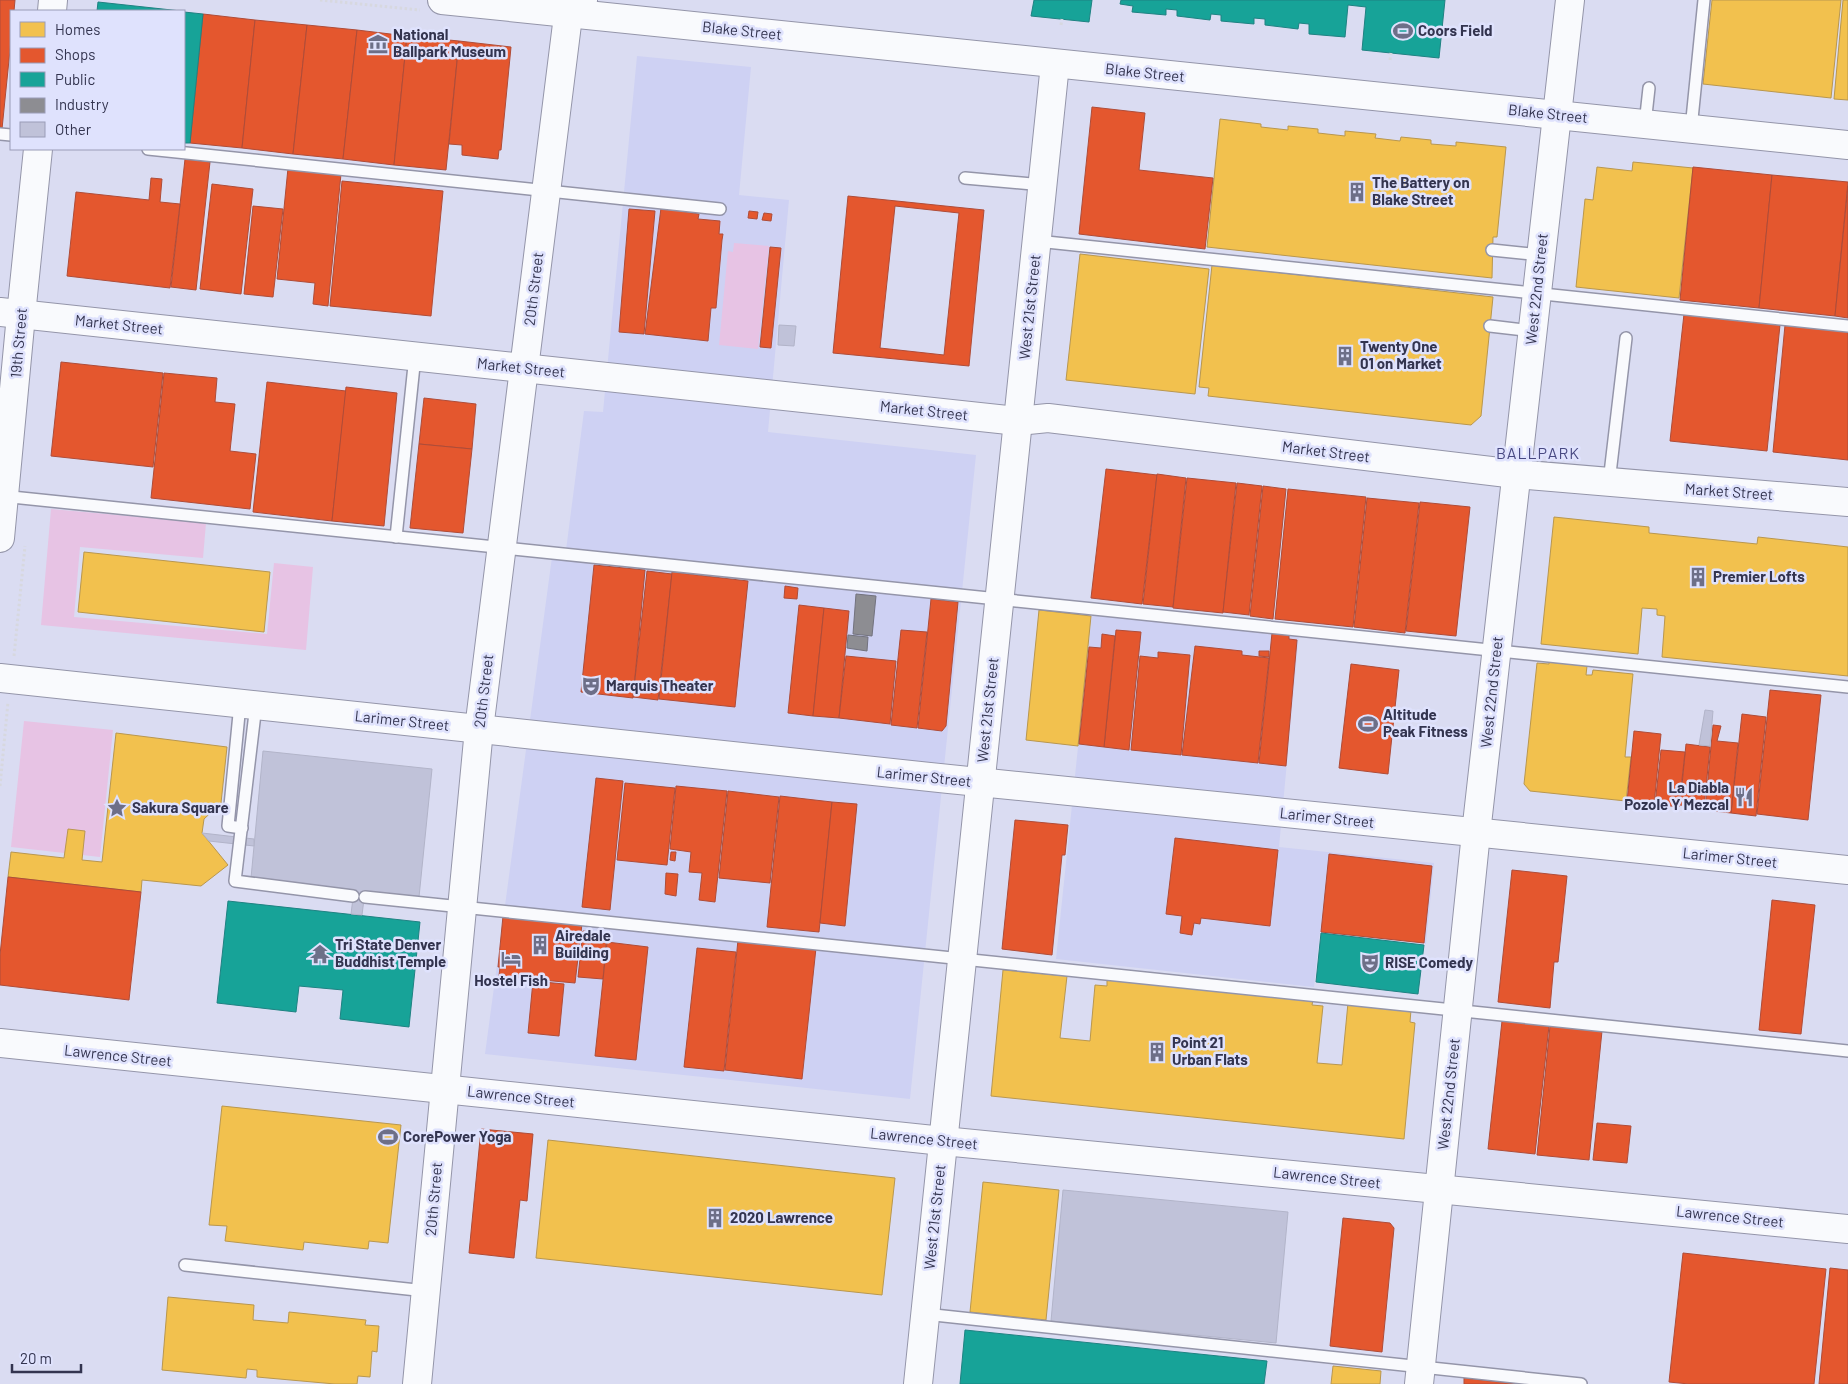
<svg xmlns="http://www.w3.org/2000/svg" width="1848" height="1384" viewBox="0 0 1848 1384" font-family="Barlow,sans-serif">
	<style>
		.built { fill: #ced1f3 }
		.green { fill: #e7c3e4 }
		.homes { fill: #f2c14e; stroke: #b9974e }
		.shops { fill: #e4572e; stroke: #af4c38; fill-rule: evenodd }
		.public { fill: #17a398; stroke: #1f8282 }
		.industry { fill: #8d8d92; stroke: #72727e }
		.building { fill: #c0c2d9; stroke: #b2b4c9 }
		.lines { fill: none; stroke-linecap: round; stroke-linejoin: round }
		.service-casing { stroke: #9495a9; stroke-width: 14 }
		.tertiary-casing { stroke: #9495a9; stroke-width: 30 }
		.secondary-casing { stroke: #9495a9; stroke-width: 30 }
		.primary-casing { stroke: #9495a9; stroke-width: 30 }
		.motorway-casing { stroke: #9495a9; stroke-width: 30 }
		.path { stroke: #d7d8df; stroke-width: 3; stroke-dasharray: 2.5 2.5; stroke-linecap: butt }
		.service { stroke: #f9fafd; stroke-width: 11 }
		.tertiary { stroke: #f9fafd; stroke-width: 28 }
		.secondary { stroke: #f9fafd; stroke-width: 28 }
		.primary { stroke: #f9fafd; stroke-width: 28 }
		.motorway { stroke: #f9fafd; stroke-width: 28 }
		.labels { text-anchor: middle; stroke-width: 5; stroke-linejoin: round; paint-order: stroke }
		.street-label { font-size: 15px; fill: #33344f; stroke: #dfe2fd }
		.poi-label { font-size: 15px; font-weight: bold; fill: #33344f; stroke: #dfe2fd; text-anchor: start }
		.neighbourhood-label { font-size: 16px; letter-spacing: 1px; fill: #484982; stroke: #dfe2fd }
	</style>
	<rect width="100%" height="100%" fill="#dadcf2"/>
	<g class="built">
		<polygon points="637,56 751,67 739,195 789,200 768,432 976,455 910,1099 485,1054 552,557 565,558 584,411 603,412"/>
		<polygon points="1092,612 1299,634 1279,847 1434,863 1426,944 1320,932 1314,987 1056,959"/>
	</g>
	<g class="green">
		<polygon points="734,243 769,246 758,349 719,345 728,251 733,252"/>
		<polygon points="51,509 206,523 203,558 80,547 74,617 267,634 274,563 313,567 306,650 41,625"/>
		<polygon points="24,721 113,730 100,857 11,847"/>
	</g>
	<g class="homes">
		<polygon points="1712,0 1841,0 1831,98 1703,84"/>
		<polygon points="1843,0 1848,0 1848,100 1834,99"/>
		<polygon points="1220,119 1261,124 1261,127 1288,130 1288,126 1318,129 1318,133 1345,136 1345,131 1376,134 1375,138 1400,141 1401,137 1431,140 1431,144 1456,146 1456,142 1506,147 1497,237 1493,237 1492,278 1207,247"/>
		<polygon points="1633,162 1693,168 1679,298 1576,287 1585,199 1593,200 1597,167 1632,171"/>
		<polygon points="1080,254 1209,269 1195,394 1066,380"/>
		<polygon points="1212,265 1493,297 1481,416 1471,425 1208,396 1209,388 1199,387"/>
		<polygon points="1554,517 1649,527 1649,533 1757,544 1758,537 1848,547 1848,676 1662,657 1665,616 1657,615 1657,609 1642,608 1638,654 1541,644"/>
		<polygon points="84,552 270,572 264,632 78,612"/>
		<polygon points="1039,610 1091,616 1078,746 1026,740"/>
		<polygon points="1549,662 1587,666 1586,675 1592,675 1593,670 1633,674 1625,757 1631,757 1626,801 1530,791 1524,784 1537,663 1549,664"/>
		<polygon points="116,733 227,747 221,803 204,819 202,833 228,865 201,886 142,880 141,892 8,877 11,852 64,858 68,829 85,831 82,860 102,862"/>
		<polygon points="1003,970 1067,976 1060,1038 1090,1041 1095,985 1107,986 1107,979 1313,1000 1312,1005 1323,1006 1317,1063 1342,1065 1348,1003 1411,1010 1410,1022 1415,1023 1404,1139 991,1096"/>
		<polygon points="222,1106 401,1125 388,1243 369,1241 368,1249 304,1242 303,1250 225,1241 227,1226 209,1225"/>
		<polygon points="548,1140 895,1178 882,1295 536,1258"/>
		<polygon points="983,1182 1059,1190 1046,1320 970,1312"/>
		<polygon points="168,1297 254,1305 253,1320 288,1323 289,1312 366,1320 365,1325 379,1326 377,1352 372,1351 370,1377 358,1376 357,1384 335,1384 257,1377 257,1370 247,1369 246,1378 162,1370"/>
		<polygon points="1333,1366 1381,1371 1380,1384 1331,1384"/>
	</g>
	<g class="shops">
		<polygon points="0,0 15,0 14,11 11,11 11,40 2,129 0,129"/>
		<polygon points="203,14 255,20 242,148 190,143"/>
		<polygon points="255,20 307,25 293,154 242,148"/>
		<polygon points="307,25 357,30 343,159 293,154"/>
		<polygon points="357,30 407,36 394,165 343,159"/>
		<polygon points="407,36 459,41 446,170 394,165"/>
		<polygon points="459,41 511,47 501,150 499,150 498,159 462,155 462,145 449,144"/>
		<polygon points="1092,107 1145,113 1139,170 1213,178 1205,249 1079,234"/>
		<polygon points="185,159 210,162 196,290 171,287"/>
		<polygon points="1693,167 1772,175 1759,308 1680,300"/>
		<polygon points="288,168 341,174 328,306 313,304 315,283 277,279"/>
		<polygon points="1772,175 1848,182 1835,316 1759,308"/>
		<polygon points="151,178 162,179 160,202 180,204 170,288 67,276 76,192 149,200"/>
		<polygon points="342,181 443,191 431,316 330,306"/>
		<polygon points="212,184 253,189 241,294 200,289"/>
		<polygon points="1848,186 1848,318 1835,316"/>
		<path d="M 848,196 L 984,210 L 969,366 L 833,353 ZM 895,206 L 959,213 L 944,355 L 880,348 Z"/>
		<polygon points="253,206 283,209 273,297 244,294"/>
		<polygon points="661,208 699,214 698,219 720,221 719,234 723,234 722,240 716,308 711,308 708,341 645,334"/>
		<polygon points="629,209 655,211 644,334 619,332"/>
		<polygon points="749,211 758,212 757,219 748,218"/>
		<polygon points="764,213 772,214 771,221 762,220"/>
		<polygon points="770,247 781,248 771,348 760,347"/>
		<polygon points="1684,314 1780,325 1767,451 1670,441"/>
		<polygon points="1785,325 1848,332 1848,460 1773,452"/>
		<polygon points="61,362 163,373 153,467 51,456"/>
		<polygon points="164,373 217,378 215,402 235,404 230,451 256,454 250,509 151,498"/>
		<polygon points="267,382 346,391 332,521 253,512"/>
		<polygon points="346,387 397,393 384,526 332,521"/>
		<polygon points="424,398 476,404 472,449 419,444"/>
		<polygon points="419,444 472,449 463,533 410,528"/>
		<polygon points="1106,469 1157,475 1142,604 1091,598"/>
		<polygon points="1157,474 1186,478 1173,607 1143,604"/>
		<polygon points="1187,478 1236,483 1223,613 1173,608"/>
		<polygon points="1237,483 1262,486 1249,615 1223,612"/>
		<polygon points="1263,486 1286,489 1273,619 1250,616"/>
		<polygon points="1288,489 1366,497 1353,627 1275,619"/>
		<polygon points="1367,498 1419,503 1405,633 1354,627"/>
		<polygon points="1420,502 1470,507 1456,636 1406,631"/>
		<polygon points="594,565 645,570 633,698 581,692"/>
		<polygon points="647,571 672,574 658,700 633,697"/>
		<polygon points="672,572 748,581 735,707 659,699"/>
		<polygon points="785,586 798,588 797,599 784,598"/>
		<polygon points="931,599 958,602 946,726 942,731 918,728"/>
		<polygon points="799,605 824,608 813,716 788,713"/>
		<polygon points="824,608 849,611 839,718 813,716"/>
		<polygon points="901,630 927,632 917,728 891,725"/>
		<polygon points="1116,630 1141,632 1129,750 1104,747"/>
		<polygon points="1272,633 1289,635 1289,639 1297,640 1286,766 1259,763"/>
		<polygon points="1102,634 1115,636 1104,747 1079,744 1089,647 1101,648"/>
		<polygon points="1195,646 1242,651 1242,655 1269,658 1258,763 1182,755"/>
		<polygon points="1259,651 1269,651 1269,657 1259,656"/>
		<polygon points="1158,652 1190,655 1181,755 1131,750 1140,656 1158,658"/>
		<polygon points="846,656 896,661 890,724 839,718"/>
		<polygon points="1351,664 1399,670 1388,774 1339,768"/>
		<polygon points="1770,690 1821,695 1808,820 1757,814"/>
		<polygon points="1742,714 1766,717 1756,816 1731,813"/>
		<polygon points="1713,725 1721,726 1717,741 1738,743 1731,813 1705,810"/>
		<polygon points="1634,731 1661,734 1654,805 1627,802"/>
		<polygon points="1686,744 1710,747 1704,808 1680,805"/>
		<polygon points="1661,750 1685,752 1679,807 1655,804"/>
		<polygon points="596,778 623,781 610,910 582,907"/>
		<polygon points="625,783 675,788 667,865 617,860"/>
		<polygon points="676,786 727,791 715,902 699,900 702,873 689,872 691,852 670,849"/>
		<polygon points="728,791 779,797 770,883 719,878"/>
		<polygon points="780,796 832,802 819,932 767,927"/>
		<polygon points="832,802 857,804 845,926 820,923"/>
		<polygon points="1015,820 1068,825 1065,855 1062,855 1052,955 1002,949"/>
		<polygon points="1175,838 1278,850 1270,926 1201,918 1200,924 1194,923 1192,935 1180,933 1182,916 1166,914"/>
		<polygon points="671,852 676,852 675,861 670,860"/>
		<polygon points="1329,854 1432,866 1424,943 1321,932"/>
		<polygon points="1512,870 1567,876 1558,962 1554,962 1550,1008 1498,1002"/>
		<polygon points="666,873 678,874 676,896 665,894"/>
		<polygon points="8,877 141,892 129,1000 0,985 0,955"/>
		<polygon points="1772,900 1815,905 1801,1034 1759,1030"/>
		<polygon points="503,916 582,924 575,983 499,976 500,967 498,967"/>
		<polygon points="583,931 607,934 603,979 578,977"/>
		<polygon points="738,940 816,948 802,1079 725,1070"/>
		<polygon points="607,942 648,947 636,1060 595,1056"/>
		<polygon points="697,948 736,952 724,1071 684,1067"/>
		<polygon points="533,981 564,984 559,1036 528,1033"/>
		<polygon points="1502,1021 1549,1026 1535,1154 1488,1149"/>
		<polygon points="1550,1026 1602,1031 1589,1160 1537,1155"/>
		<polygon points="1597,1123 1631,1126 1627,1163 1593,1160"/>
		<polygon points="481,1129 533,1134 527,1201 520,1200 514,1258 469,1253"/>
		<polygon points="1343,1218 1390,1223 1394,1228 1382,1352 1330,1346"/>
		<polygon points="1683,1253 1826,1269 1814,1384 1689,1384 1669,1382"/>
		<polygon points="1830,1268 1848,1270 1848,1384 1819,1384"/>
		<polygon points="1464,1378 1516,1384 1464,1384"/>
	</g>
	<g class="public">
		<polygon points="1034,0 1092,0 1089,22 1031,16"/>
		<polygon points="1121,0 1445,0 1439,58 1362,50 1366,7 1348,5 1345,37 1309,34 1309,24 1299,23 1298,29 1265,25 1265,19 1254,18 1254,24 1221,21 1221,15 1211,14 1210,20 1177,16 1177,10 1166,9 1166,15 1132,12 1133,6 1120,4"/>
		<polygon points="98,2 181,11 97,11"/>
		<polygon points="184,12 203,14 190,143 184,143"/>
		<polygon points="228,901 420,922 409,1027 340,1019 343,990 299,986 296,1012 217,1003"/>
		<polygon points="1321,933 1424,945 1418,994 1316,982"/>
		<polygon points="965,1330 1267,1361 1264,1384 960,1384"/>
	</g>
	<g class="industry">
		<polygon points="856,594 876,596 872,636 853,634"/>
		<polygon points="848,635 868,637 867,651 847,648"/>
	</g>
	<g class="building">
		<polygon points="779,325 796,326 794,346 778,345"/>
		<polygon points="1705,710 1713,711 1710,746 1699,745"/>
		<polygon points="263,751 432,769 419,897 365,891 362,915 351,914 354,890 251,878"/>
		<polygon points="202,833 254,839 254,846 209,841"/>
		<polygon points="1063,1190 1288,1212 1276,1343 1051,1321"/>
	</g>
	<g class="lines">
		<defs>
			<g id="service">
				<polyline points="1645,124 1649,88"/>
				<polyline points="1691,129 1704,0"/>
				<polyline points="0,134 11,135"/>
				<polyline points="148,149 720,209"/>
				<polyline points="965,178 1043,185"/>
				<polyline points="1037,241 1848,326"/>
				<polyline points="1492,250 1540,255"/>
				<polyline points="1490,326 1532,331"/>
				<polyline points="1609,482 1626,338"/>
				<polyline points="2,496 1848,687"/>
				<polyline points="396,537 415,356"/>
				<polyline points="240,704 228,826 242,828"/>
				<polyline points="256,705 235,881 353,896"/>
				<polyline points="365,897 1848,1051"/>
				<polyline points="185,1265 426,1291"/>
				<polyline points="925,1314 1581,1384"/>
			</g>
			<g id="tertiary">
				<polyline points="0,538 21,315"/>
				<polyline points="0,678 949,779 1848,870"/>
				<polyline points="0,1043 943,1141 1848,1229"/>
				<polyline points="918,1384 1055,64"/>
			</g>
			<g id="secondary">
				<polyline points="442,0 1848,145"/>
				<polyline points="52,11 53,0"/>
				<polyline points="0,312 1018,421 1048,418 1516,474 1848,502"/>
				<polyline points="21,315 38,149"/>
				<polyline points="417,1384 479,729 570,0"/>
			</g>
			<polyline id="primary" points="1419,1384 1476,833 1570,0"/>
			<polyline id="motorway" points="568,13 583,0"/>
		</defs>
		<use href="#service" class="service-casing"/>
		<use href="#tertiary" class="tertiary-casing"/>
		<use href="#secondary" class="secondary-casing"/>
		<use href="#primary" class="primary-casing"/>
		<use href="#motorway" class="motorway-casing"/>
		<g class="path">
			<polyline points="320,0 420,10"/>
			<polyline points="1061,25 1062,19"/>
			<polyline points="1390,60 1391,53"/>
			<polyline points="14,656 25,546"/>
			<polyline points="0,786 8,702"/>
		</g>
		<use href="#service" class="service"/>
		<use href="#tertiary" class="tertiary"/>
		<use href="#secondary" class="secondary"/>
		<use href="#primary" class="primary"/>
		<use href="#motorway" class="motorway"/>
	</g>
	<defs>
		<symbol id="stadium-bare" viewBox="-9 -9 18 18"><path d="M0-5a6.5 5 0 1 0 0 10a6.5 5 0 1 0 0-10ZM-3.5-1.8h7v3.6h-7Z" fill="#6d6f88" stroke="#dfe2fd" stroke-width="2.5" paint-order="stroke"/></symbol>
		<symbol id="museum-bare" viewBox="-9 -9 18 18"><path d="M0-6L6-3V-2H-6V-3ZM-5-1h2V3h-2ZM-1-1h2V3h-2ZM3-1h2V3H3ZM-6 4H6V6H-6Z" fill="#6d6f88" stroke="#dfe2fd" stroke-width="2.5" paint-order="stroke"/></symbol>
		<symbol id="building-bare" viewBox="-9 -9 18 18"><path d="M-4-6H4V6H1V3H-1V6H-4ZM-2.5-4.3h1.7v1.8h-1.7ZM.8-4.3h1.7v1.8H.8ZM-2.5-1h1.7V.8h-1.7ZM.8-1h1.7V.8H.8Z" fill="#6d6f88" stroke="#dfe2fd" stroke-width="2.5" paint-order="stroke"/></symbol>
		<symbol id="theatre-bare" viewBox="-9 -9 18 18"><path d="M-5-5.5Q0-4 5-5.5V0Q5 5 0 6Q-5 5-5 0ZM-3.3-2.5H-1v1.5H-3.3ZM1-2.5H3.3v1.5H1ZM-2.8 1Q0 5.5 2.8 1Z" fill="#6d6f88" stroke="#dfe2fd" stroke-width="2.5" paint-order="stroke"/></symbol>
		<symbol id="restaurant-bare" viewBox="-9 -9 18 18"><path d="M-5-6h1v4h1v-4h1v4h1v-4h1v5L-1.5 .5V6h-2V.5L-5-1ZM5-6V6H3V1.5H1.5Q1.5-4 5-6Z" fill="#6d6f88" stroke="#dfe2fd" stroke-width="2.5" paint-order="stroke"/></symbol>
		<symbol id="sight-bare" viewBox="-9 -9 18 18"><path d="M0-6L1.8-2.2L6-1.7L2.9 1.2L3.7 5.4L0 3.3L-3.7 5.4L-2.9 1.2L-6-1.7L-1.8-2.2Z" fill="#6d6f88" stroke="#dfe2fd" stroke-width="2.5" paint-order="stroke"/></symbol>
		<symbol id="temple-bare" viewBox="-9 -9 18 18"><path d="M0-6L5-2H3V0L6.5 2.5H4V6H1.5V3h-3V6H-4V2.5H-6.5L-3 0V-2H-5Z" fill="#6d6f88" stroke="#dfe2fd" stroke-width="2.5" paint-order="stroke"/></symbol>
		<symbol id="hotel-bare" viewBox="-9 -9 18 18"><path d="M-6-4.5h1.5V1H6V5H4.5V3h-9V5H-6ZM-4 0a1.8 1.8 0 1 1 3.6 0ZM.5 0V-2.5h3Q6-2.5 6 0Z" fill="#6d6f88" stroke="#dfe2fd" stroke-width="2.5" paint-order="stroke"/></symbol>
	</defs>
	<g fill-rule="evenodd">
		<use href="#stadium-bare" x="1389" y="17" width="28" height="28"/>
		<use href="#museum-bare" x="364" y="30" width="28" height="28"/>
		<use href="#building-bare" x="1343" y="178" width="28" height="28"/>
		<use href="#building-bare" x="1331" y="342" width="28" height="28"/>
		<use href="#building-bare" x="1684" y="563" width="28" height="28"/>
		<use href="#theatre-bare" x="577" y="672" width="28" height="28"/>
		<use href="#stadium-bare" x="1354" y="710" width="28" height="28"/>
		<use href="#restaurant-bare" x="1730" y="783" width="28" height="28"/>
		<use href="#sight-bare" x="103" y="794" width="28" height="28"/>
		<use href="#building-bare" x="526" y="931" width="28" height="28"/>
		<use href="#temple-bare" x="306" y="940" width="28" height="28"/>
		<use href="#hotel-bare" x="497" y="945" width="28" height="28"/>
		<use href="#theatre-bare" x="1356" y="949" width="28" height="28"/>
		<use href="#building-bare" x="1143" y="1038" width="28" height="28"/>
		<use href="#stadium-bare" x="374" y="1123" width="28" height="28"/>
		<use href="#building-bare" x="701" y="1204" width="28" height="28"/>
	</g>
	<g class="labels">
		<g class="street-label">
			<text transform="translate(742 31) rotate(6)" y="5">Blake Street</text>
			<text transform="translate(1145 73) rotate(6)" y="5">Blake Street</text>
			<text transform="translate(1548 114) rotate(6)" y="5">Blake Street</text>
			<text transform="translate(534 289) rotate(-83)" y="5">20th Street</text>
			<text transform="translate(1537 289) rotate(-84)" y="5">West 22nd Street</text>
			<text transform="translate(1030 307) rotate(-84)" y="5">West 21st Street</text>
			<text transform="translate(119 325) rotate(6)" y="5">Market Street</text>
			<text transform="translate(19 343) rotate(-85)" y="5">19th Street</text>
			<text transform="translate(521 368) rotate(6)" y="5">Market Street</text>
			<text transform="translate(924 411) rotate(6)" y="5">Market Street</text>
			<text transform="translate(1326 452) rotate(7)" y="5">Market Street</text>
			<text transform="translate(1729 492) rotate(4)" y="5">Market Street</text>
			<text transform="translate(484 691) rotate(-83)" y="5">20th Street</text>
			<text transform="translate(1492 692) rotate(-84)" y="5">West 22nd Street</text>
			<text transform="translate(988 710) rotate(-84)" y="5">West 21st Street</text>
			<text transform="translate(402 721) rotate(6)" y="5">Larimer Street</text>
			<text transform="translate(924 777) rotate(6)" y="5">Larimer Street</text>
			<text transform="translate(1327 818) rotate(6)" y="5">Larimer Street</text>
			<text transform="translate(1730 858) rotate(6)" y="5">Larimer Street</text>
			<text transform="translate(118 1056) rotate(6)" y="5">Lawrence Street</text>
			<text transform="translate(1449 1094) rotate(-84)" y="5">West 22nd Street</text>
			<text transform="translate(521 1097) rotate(6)" y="5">Lawrence Street</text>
			<text transform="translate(924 1139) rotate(6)" y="5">Lawrence Street</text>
			<text transform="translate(1327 1178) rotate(6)" y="5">Lawrence Street</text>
			<text transform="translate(434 1199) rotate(-85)" y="5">20th Street</text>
			<text transform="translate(935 1217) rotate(-84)" y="5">West 21st Street</text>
			<text transform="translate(1730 1217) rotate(6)" y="5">Lawrence Street</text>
		</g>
		<g class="poi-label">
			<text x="1418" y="36">Coors Field</text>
			<text x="393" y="40">National<tspan x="393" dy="17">Ballpark Museum</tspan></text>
			<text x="1372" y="188">The Battery on<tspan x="1372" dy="17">Blake Street</tspan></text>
			<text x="1360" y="352">Twenty One<tspan x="1360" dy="17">01 on Market</tspan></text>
			<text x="1713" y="582">Premier Lofts</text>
			<text x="606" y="691">Marquis Theater</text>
			<text x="1383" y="720">Altitude<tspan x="1383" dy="17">Peak Fitness</tspan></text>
			<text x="1729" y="793" text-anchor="end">La Diabla<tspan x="1729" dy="17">Pozole Y Mezcal</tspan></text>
			<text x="132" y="813">Sakura Square</text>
			<text x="555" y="941">Airedale<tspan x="555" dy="17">Building</tspan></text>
			<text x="335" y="950">Tri State Denver<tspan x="335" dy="17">Buddhist Temple</tspan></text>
			<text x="1385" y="968">RISE Comedy</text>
			<text x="511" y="986" text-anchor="middle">Hostel Fish</text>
			<text x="1172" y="1048">Point 21<tspan x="1172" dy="17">Urban Flats</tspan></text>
			<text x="403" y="1142">CorePower Yoga</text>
			<text x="730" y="1223">2020 Lawrence</text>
		</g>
		<g class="neighbourhood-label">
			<text x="1538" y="459">BALLPARK</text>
		</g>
	</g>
	<rect x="10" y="10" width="175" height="140" fill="#dfe2fd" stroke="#9a9cb7"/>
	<rect x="20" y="22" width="25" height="15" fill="#f2c14e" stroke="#9a9cb7"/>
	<text x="55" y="35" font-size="15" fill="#33344f">Homes</text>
	<rect x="20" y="48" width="25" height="15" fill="#e4572e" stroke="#9a9cb7"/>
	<text x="55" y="60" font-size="15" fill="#33344f">Shops</text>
	<rect x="20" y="72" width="25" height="15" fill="#17a398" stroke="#9a9cb7"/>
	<text x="55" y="85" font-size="15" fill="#33344f">Public</text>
	<rect x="20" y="98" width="25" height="15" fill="#8d8d92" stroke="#9a9cb7"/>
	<text x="55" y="110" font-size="15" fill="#33344f">Industry</text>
	<rect x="20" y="122" width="25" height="15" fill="#c0c2d9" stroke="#9a9cb7"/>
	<text x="55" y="135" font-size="15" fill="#33344f">Other</text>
	<path d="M12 1364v8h69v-8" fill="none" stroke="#33344f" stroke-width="2.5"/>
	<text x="20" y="1364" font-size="15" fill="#33344f" stroke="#dfe2fd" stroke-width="4" paint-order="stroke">20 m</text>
</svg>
